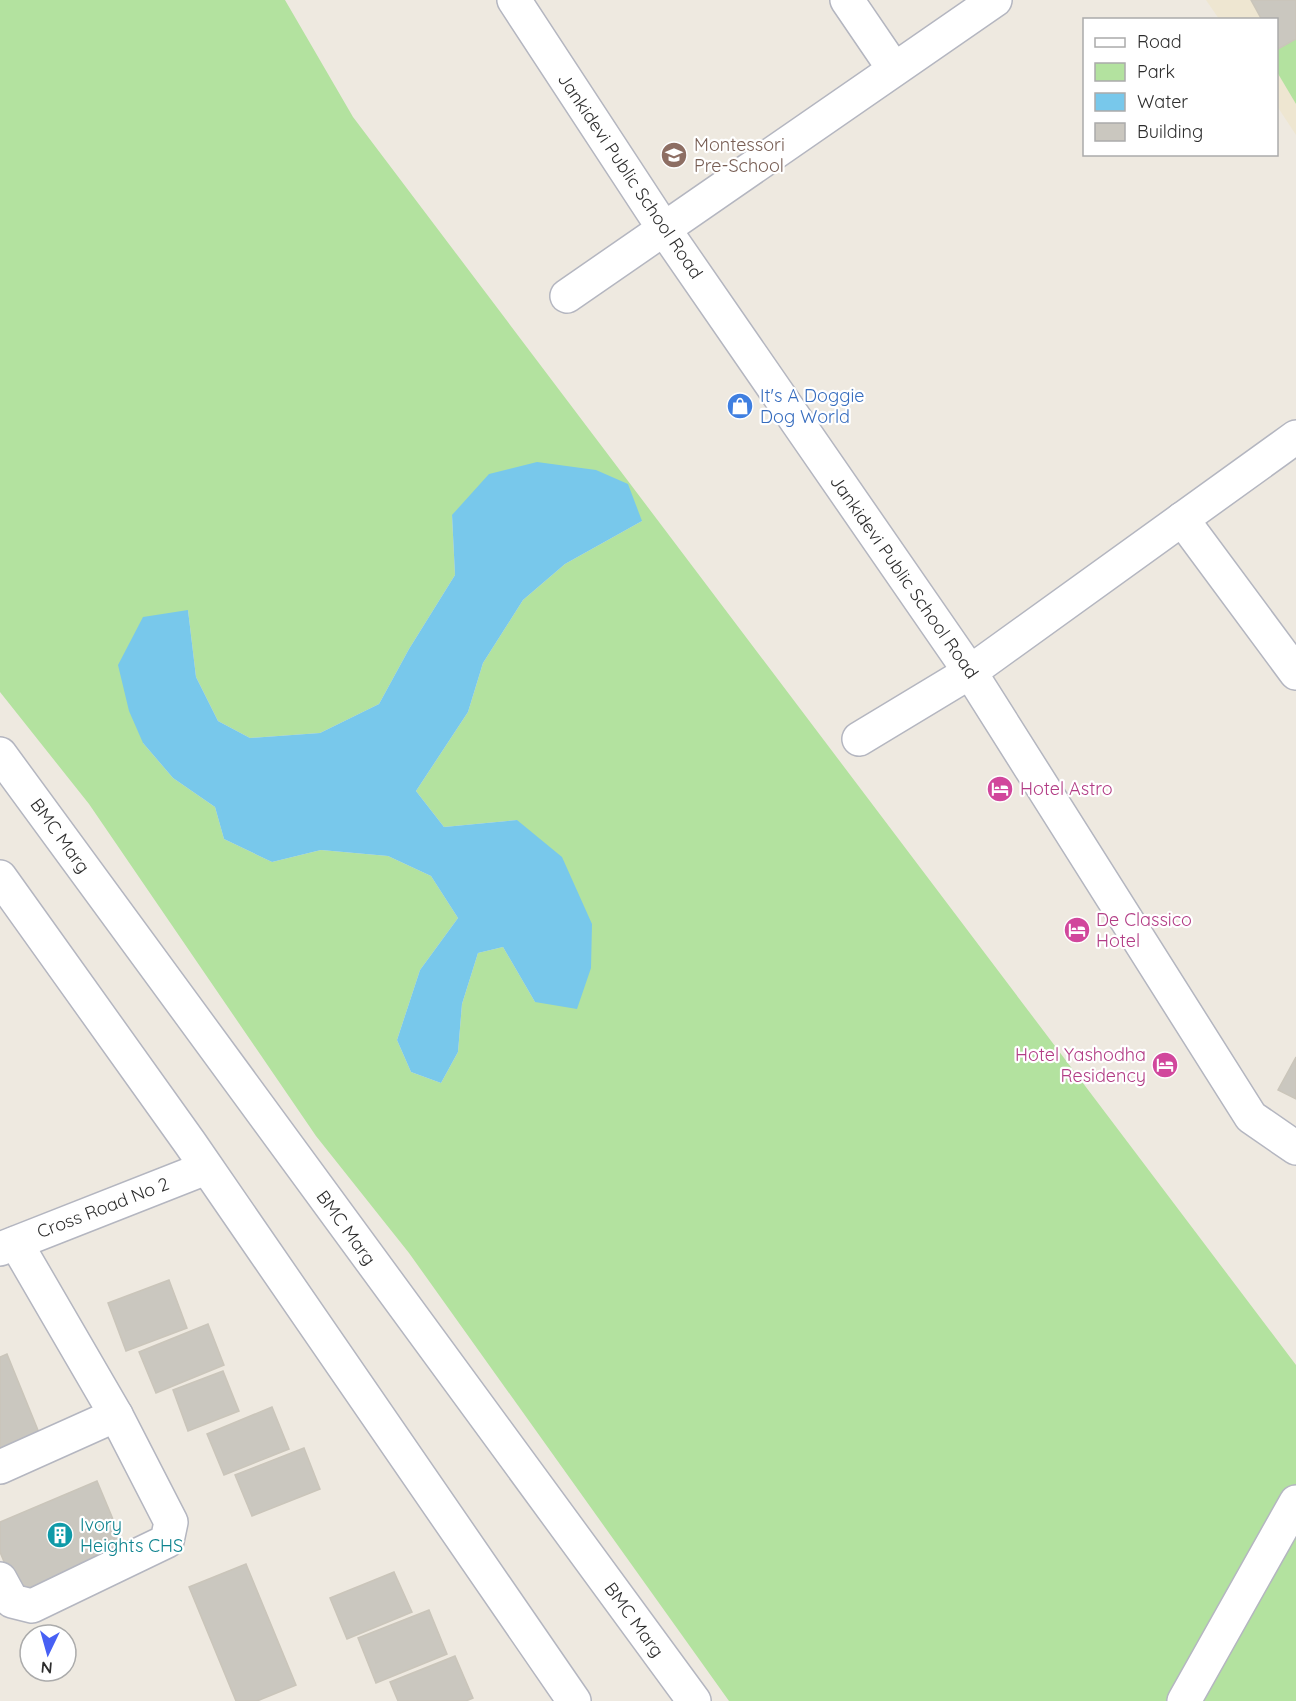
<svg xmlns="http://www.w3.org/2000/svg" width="1296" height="1701" viewBox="0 0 1296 1701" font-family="Quicksand,sans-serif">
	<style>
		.education { fill: #eee6d1 }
		.green { fill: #b3e29f; fill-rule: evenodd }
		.water { fill: #78c8eb }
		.building { fill: #cac7bf; stroke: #cac5ba; stroke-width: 1.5 }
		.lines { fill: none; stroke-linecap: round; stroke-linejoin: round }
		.minor-casing { stroke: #b4b6c0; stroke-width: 36 }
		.minor { stroke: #fff; stroke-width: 33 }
		.labels { text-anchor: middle; stroke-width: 4.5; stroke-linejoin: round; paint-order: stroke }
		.education-label { font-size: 18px; fill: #785e54; stroke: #fff; text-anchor: start }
		.street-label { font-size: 18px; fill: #2d2d2d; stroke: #fff }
		.shop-label { font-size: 18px; fill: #366cbe; stroke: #fff; text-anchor: start }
		.hotel-label { font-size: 18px; fill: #b23c85; stroke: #fff; text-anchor: start }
		.culture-label { font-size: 18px; fill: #0d838f; stroke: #fff; text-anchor: start }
	</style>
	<rect width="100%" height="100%" fill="#eee9e0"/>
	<polygon class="education" points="1206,0 1296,0 1296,135 1277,106 1276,20 1219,19"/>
	<g class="green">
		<path d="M 0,0 L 285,0 L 353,117 L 1296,1365 L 1296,1701 L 729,1701 L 409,1253 L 316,1136 L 89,804 L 0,692 ZM 452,515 L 642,521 L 565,564 L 523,600 L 483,663 L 468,712 L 416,791 L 444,827 L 517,820 L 535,1002 L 503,947 L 478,953 L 462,1004 L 458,1052 L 441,1083 L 411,1072 L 397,1040 L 420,970 L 458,918 L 431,876 L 388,856 L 321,850 L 272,862 L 224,839 L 215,807 L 173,778 L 143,743 L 188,610 L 196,677 L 218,721 L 250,738 L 320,733 L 379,704 L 409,649 L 455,575 Z"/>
		<polygon points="1296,19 1296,104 1277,72 1277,31"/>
	</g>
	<polygon class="water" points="537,462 596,470 628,484 642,521 565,564 523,600 483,663 468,712 416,791 444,827 517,820 562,857 592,924 591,968 577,1009 535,1002 503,947 478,953 462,1004 458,1052 441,1083 411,1072 397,1040 420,970 458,918 431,876 388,856 321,850 272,862 224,839 215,807 173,778 143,743 129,711 118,665 143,617 188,610 196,677 218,721 250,738 320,733 379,704 409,649 455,575 452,515 489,474"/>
	<g class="building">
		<polygon points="1251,0 1296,0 1296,39 1278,49 1276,20 1262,20"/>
		<polygon points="1296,1057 1296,1099 1278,1090"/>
		<polygon points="169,1280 187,1328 126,1351 108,1303"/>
		<polygon points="208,1324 224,1365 156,1393 139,1352"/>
		<polygon points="7,1354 42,1440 0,1456 0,1357"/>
		<polygon points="223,1371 239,1411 188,1431 173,1390"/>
		<polygon points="272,1407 289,1449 224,1475 207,1434"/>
		<polygon points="304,1448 320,1489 252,1516 235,1475"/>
		<polygon points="97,1481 125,1548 17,1593 0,1552 0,1522"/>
		<polygon points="246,1564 296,1685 257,1701 236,1701 189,1587"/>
		<polygon points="394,1572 412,1612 347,1639 330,1598"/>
		<polygon points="429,1610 447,1654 376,1683 358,1638"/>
		<polygon points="455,1656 473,1698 466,1701 398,1701 390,1682"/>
	</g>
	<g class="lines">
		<defs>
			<g id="minor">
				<polyline points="514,0 664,229 970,672 1251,1117 1296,1148"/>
				<polyline points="847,0 894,69"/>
				<polyline points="567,296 995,0"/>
				<polyline points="1182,519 1296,673"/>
				<polyline points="859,739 970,672 1296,437"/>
				<polyline points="0,754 694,1701"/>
				<polyline points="0,877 190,1143 574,1701"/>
				<polyline points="0,1249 206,1168"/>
				<polyline points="0,1467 116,1415"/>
				<polyline points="0,1579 12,1601 32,1606 167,1541 171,1522 116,1415 16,1243"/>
				<polyline points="1184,1701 1296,1502"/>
			</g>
		</defs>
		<use href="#minor" class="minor-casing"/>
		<use href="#minor" class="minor"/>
	</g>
	<defs>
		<symbol id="school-disc" viewBox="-11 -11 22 22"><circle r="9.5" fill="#8d6e63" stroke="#fff"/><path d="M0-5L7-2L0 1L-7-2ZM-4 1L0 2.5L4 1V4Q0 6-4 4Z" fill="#fff"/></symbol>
		<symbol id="shop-disc" viewBox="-11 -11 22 22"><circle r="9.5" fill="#3f7fe0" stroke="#fff"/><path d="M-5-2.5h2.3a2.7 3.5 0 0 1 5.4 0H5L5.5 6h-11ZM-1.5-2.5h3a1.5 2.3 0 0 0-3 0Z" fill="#fff"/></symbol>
		<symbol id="hotel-disc" viewBox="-11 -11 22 22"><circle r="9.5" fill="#d1479c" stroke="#fff"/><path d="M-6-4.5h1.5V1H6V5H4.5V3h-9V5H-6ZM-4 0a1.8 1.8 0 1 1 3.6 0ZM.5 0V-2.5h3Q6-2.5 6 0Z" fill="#fff"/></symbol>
		<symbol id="building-disc" viewBox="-11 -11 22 22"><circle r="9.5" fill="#0f9aa8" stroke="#fff"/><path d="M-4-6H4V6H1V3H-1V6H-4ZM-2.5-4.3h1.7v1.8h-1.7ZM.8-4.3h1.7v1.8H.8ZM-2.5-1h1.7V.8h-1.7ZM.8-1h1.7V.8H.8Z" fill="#fff"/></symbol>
	</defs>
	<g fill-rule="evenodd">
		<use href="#school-disc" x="659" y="140" width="30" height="30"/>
		<use href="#shop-disc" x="725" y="391" width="30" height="30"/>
		<use href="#hotel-disc" x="985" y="774" width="30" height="30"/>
		<use href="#hotel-disc" x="1062" y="915" width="30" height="30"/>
		<use href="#hotel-disc" x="1150" y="1050" width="30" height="30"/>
		<use href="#building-disc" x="45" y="1520" width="30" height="30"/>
	</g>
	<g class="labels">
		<g class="education-label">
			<text x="694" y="151">Montessori<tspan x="694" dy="21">Pre-School</tspan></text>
		</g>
		<g class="street-label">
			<text transform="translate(630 176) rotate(56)" y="6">Jankidevi Public School Road</text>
			<text transform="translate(904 577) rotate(55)" y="6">Jankidevi Public School Road</text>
			<text transform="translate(60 836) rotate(54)" y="6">BMC Marg</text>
			<text transform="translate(103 1208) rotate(-21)" y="6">Cross Road No 2</text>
			<text transform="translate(346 1228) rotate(54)" y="6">BMC Marg</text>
			<text transform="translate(634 1620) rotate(54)" y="6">BMC Marg</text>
		</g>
		<g class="shop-label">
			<text x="760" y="402">It's A Doggie<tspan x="760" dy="21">Dog World</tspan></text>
		</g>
		<g class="hotel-label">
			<text x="1020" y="795">Hotel Astro</text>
			<text x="1096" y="926">De Classico<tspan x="1096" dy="21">Hotel</tspan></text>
			<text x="1146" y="1061" text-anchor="end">Hotel Yashodha<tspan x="1146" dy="21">Residency</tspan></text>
		</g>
		<g class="culture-label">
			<text x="80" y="1531">Ivory<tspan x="80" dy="21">Heights CHS</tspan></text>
		</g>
	</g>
	<rect x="1083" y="18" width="195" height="138" fill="#ffffff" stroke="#ababab" stroke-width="1.5"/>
	<rect x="1095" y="38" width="30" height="9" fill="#ffffff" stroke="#ababab" stroke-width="1.5"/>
	<text x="1137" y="48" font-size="18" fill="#2d2d2d">Road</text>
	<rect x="1095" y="63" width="30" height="18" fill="#b3e29f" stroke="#ababab" stroke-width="1.5"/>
	<text x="1137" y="78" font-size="18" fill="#2d2d2d">Park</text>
	<rect x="1095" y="93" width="30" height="18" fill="#78c8eb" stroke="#ababab" stroke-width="1.5"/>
	<text x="1137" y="108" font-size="18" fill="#2d2d2d">Water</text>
	<rect x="1095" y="123" width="30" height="18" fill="#cac7bf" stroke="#ababab" stroke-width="1.5"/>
	<text x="1137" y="138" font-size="18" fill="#2d2d2d">Building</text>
	<g transform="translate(48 1653) rotate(185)"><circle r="28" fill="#ffffff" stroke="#ababab" stroke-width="1.5"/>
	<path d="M0-4.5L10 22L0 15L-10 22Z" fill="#4760f4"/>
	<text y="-9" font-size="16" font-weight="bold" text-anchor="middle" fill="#2d2d2d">N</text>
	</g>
</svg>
